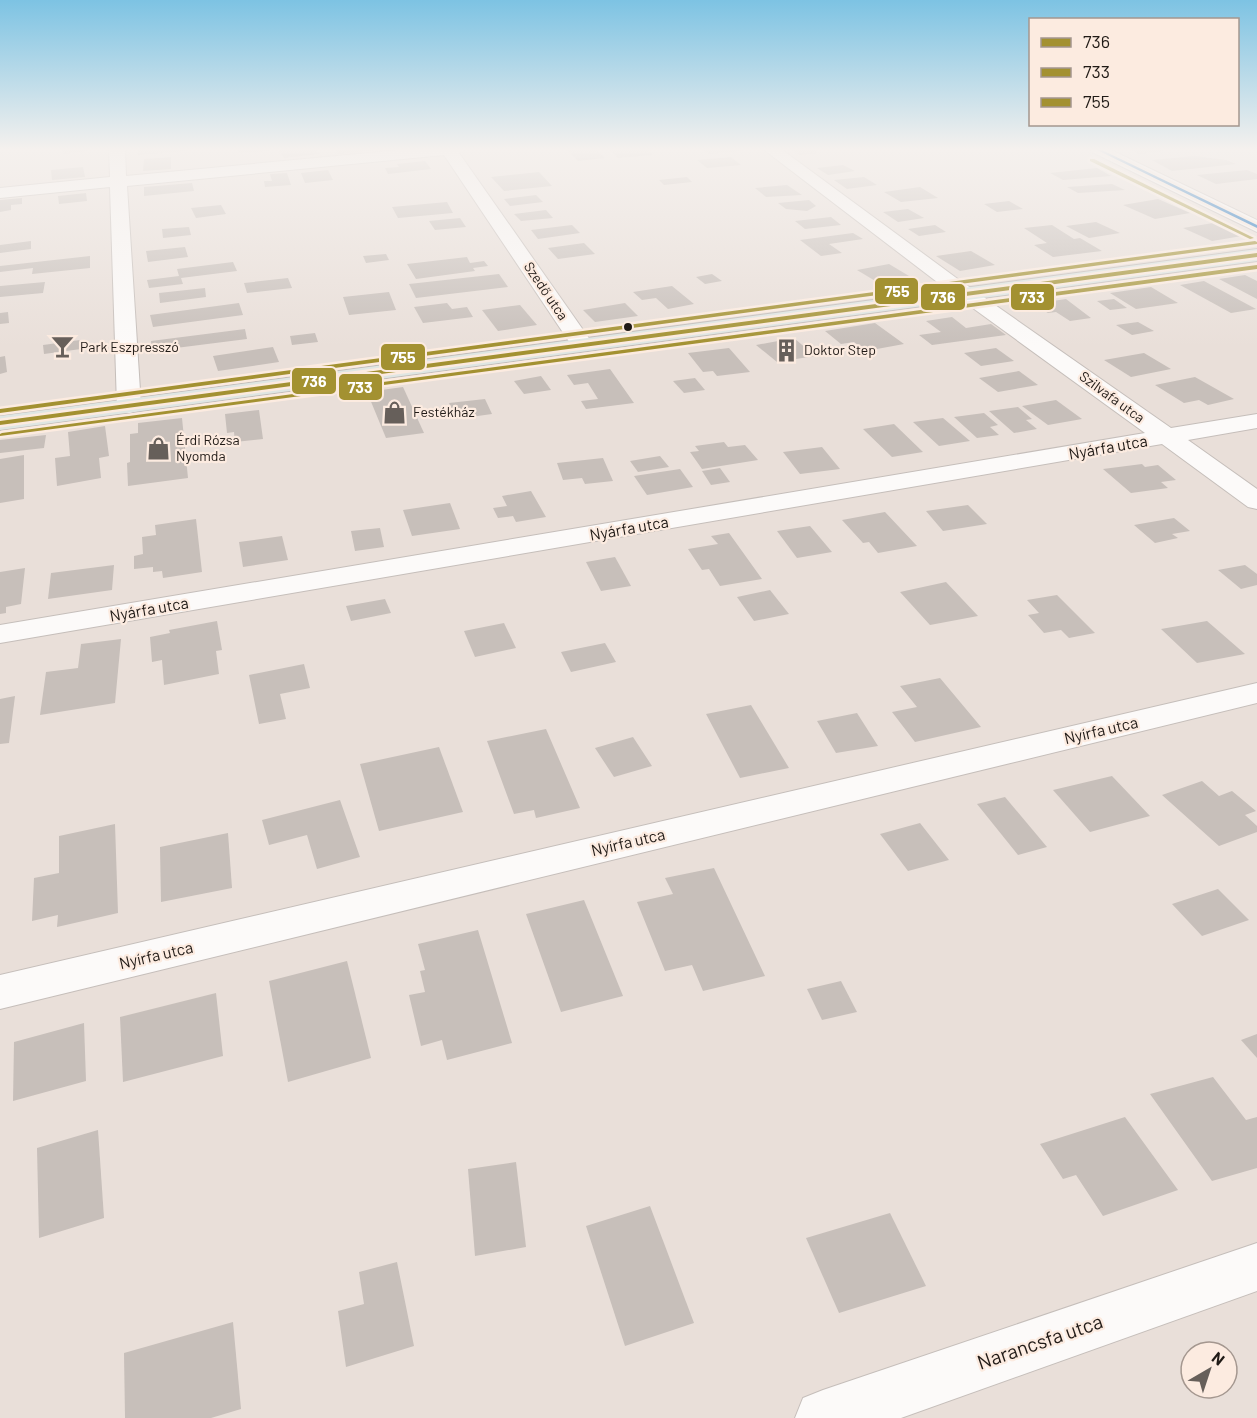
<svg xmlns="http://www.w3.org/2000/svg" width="1257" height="1418" viewBox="0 0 1257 1418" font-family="Barlow,sans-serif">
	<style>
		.building { fill: #c7bfba }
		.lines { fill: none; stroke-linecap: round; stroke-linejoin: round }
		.minor-casing { stroke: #c5beba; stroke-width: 2 }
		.major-casing { stroke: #c2bdba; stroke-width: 2 }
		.minor { fill: #fcfaf9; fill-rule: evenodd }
		.major { fill: #dfe6e3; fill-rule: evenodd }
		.bus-1-casing { stroke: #fcebe0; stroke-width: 5 }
		.bus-2-casing { stroke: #fcebe0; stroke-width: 5 }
		.bus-3-casing { stroke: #fcebe0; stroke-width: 5 }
		.bus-4-casing { stroke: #fcebe0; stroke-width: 5 }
		.bus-1 { fill: #a39131; fill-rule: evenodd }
		.bus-2 { fill: #a39131; fill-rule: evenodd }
		.bus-3 { fill: #a39131; fill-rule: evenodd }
		.bus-4 { fill: #0065bd; fill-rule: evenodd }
		.bus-dot { fill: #201a16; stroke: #fcebe0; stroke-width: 2 }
		.labels { text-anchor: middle; stroke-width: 4.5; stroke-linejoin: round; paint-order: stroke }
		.far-street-label { font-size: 14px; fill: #201a16; stroke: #fcebe0 }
		.far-poi-label { font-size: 14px; fill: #201a16; stroke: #fcebe0; text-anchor: start }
		.street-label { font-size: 16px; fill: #201a16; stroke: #fcebe0 }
		.near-street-label { font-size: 20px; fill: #201a16; stroke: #fcebe0 }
		.line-badge { stroke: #fcebe0; stroke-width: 2 }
		.badge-label { font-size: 16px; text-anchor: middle; font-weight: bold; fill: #fff }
	</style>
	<rect width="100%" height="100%" fill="#e9dfd9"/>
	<g class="building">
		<polygon points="62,149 87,149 87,151 63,154"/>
		<polygon points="146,149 186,149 186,151 138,155 138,150"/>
		<polygon points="237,149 270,149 270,151 239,153"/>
		<polygon points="296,149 315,149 319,154 284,158 279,151"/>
		<polygon points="335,149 375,149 375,150 338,154"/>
		<polygon points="566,149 595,149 605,158 578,161"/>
		<polygon points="609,149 647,149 653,155 618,158"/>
		<polygon points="702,149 738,149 741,151 709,154"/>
		<polygon points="791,149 817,149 815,151 818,153 800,155"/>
		<polygon points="1129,149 1160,149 1164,151 1139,154"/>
		<polygon points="1195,156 1226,160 1236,164 1172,171 1152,160"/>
		<polygon points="171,157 171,169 143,171 144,159"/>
		<polygon points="731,157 741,165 707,168 697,160"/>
		<polygon points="425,161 431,169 388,174 385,168 399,167 397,164"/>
		<polygon points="843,165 855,171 828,175 817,168"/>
		<polygon points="83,167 85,177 52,180 51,170"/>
		<polygon points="1097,168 1111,176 1063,180 1050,173"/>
		<polygon points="328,170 333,180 305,183 301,173"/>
		<polygon points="1247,170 1257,174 1257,179 1216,184 1197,175"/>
		<polygon points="539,172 552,186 504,191 491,177"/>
		<polygon points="287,173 291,185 265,187 264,181 272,181 270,174"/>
		<polygon points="687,177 692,182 664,185 659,180"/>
		<polygon points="864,177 877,185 847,189 834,180"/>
		<polygon points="192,183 194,191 144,196 144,187"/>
		<polygon points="1112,184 1125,190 1078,193 1067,187"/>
		<polygon points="787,185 802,195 766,197 755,188"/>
		<polygon points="920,187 938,198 901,202 884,192"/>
		<polygon points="86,193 87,201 59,204 58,196"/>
		<polygon points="536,195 543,202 510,206 504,199"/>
		<polygon points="22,198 22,204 11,205 11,210 0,212 0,200"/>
		<polygon points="1158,199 1190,213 1155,219 1123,205"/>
		<polygon points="809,200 816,206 807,211 786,209 778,203"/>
		<polygon points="1009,201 1023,209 997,212 984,204"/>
		<polygon points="447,202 453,213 398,218 392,207"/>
		<polygon points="221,205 226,214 196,218 191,208"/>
		<polygon points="908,209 924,218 898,222 883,212"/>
		<polygon points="546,210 553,218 521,221 514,214"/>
		<polygon points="831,217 841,225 805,229 795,221"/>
		<polygon points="460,218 466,227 435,230 429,221"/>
		<polygon points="1096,222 1120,233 1089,238 1066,226"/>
		<polygon points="1213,223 1242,236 1212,241 1183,228"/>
		<polygon points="572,225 580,233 538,239 531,230"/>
		<polygon points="935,225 946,232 919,236 908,229"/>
		<polygon points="1052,225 1074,239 1080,238 1102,251 1053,257 1034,245 1047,243 1024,228"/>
		<polygon points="189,227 191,235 163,238 162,229"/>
		<polygon points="853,233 863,239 829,244 842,253 821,256 800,240"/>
		<polygon points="31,241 31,249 0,253 0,245"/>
		<polygon points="584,243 595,254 558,259 548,248"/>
		<polygon points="185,247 188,257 148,262 146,251"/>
		<polygon points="971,251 995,265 960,271 936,256"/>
		<polygon points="386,254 389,260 366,263 363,256"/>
		<polygon points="90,256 90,268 32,274 33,268 0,272 0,266"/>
		<polygon points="467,257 470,263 484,261 488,266 473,268 475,271 416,279 407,264"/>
		<polygon points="233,262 237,271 181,278 183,284 149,288 147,280 179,276 177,269"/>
		<polygon points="889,264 914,279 882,285 857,270"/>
		<polygon points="499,274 508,287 416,298 409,284"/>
		<polygon points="712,274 722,281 705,284 696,277"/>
		<polygon points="1245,275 1257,281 1257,299 1219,279"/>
		<polygon points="288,278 292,288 247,293 244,283"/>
		<polygon points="1204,281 1256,309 1231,313 1180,285"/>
		<polygon points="45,282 43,293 0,297 0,286"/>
		<polygon points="672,286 694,304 668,309 656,298 642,300 633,292"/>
		<polygon points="1151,287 1178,303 1136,309 1110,293"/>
		<polygon points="205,288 206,297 160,303 159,293"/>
		<polygon points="389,292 396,310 349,315 343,297"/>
		<polygon points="1066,299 1091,318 1070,321 1056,312 1048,313 1033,304"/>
		<polygon points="1114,299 1127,308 1110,310 1097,301"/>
		<polygon points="239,303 243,315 153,327 150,315"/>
		<polygon points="447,303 452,309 467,307 473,317 423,323 414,307"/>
		<polygon points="625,303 638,316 595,322 583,310"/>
		<polygon points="520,305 537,325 498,331 482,310"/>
		<polygon points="8,312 9,323 0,324 0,313"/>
		<polygon points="952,317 966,328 991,324 1006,335 932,345 919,335 941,332 926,321"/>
		<polygon points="1138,322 1154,331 1132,335 1116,325"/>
		<polygon points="875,323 904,344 866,351 854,342 841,344 825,331"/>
		<polygon points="245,329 247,339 152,351 151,341"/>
		<polygon points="315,333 318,342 292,345 290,336"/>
		<polygon points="794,338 815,356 777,362 756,345"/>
		<polygon points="80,340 81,349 44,354 43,345"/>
		<polygon points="273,347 279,362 218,371 213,356"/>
		<polygon points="729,348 750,372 717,376 713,371 703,372 688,353"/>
		<polygon points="996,348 1014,361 981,366 964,353"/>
		<polygon points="1144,353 1171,369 1131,377 1104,360"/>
		<polygon points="5,356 7,372 0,374 0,357"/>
		<polygon points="610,369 634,403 586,409 581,401 598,399 588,383 574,385 567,375"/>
		<polygon points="1019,371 1038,385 998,392 979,378"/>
		<polygon points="541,376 551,390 524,394 514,381"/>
		<polygon points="1195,377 1234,399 1208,405 1199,400 1184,403 1155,385"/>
		<polygon points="695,378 705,390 684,393 673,381"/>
		<polygon points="403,387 424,433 386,438 367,392"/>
		<polygon points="485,399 492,414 456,419 449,403"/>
		<polygon points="1056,400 1082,419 1048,425 1022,406"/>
		<polygon points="1018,407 1032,419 1026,420 1037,429 1014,433 989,411"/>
		<polygon points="259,410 263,439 235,442 234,432 227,433 225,414"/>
		<polygon points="984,413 998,425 990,427 999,435 977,438 954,417"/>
		<polygon points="182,418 188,478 128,486 127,463 130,462 130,434 138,433 138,423"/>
		<polygon points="943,418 970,441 939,446 913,422"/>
		<polygon points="894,424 923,452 892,457 863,429"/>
		<polygon points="105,426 109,456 99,458 101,478 57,486 55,458 70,456 68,432"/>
		<polygon points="46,435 44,448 0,453 0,440"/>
		<polygon points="724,442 728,447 745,445 758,460 702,469 690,452 699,451 695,446"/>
		<polygon points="822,447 840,469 800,474 783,452"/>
		<polygon points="24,455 24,499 0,503 0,459"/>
		<polygon points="660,456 669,467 638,472 630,461"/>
		<polygon points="603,458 613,481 585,484 582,478 563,480 557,463"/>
		<polygon points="1142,464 1145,467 1158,465 1176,480 1161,482 1168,488 1131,493 1103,469"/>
		<polygon points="720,468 730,482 711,485 702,471"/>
		<polygon points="680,469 693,487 647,495 634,476"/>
		<polygon points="531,491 546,517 516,522 513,516 498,518 493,508 507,506 502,496"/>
		<polygon points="450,503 460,529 412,536 403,510"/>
		<polygon points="968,505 987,524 943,531 926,511"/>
		<polygon points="885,512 917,546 878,553 869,542 863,543 842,520"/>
		<polygon points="1174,518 1190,531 1172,534 1178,538 1155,543 1134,525"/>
		<polygon points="196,519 202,572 163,578 162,571 153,572 153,567 134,569 134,556 143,554 142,537 156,535 155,525"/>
		<polygon points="810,526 832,552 797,558 777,531"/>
		<polygon points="380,528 384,547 355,551 351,531"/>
		<polygon points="729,533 762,579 720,586 709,569 702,570 688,549 718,544 711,536"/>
		<polygon points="282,536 288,560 243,567 239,542"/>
		<polygon points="615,557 631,586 601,591 586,562"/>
		<polygon points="114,565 112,590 48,599 51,573"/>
		<polygon points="1245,565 1257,574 1257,585 1241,589 1218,570"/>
		<polygon points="25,568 21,604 6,607 6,613 0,614 0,572"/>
		<polygon points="946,582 978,616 930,625 900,592"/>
		<polygon points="770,590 789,614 754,621 737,597"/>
		<polygon points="1057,595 1095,633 1069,638 1061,630 1044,633 1028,615 1039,613 1027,600"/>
		<polygon points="385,599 391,613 351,621 346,606"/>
		<polygon points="217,621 222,650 216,651 219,674 164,685 162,660 152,662 150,637 170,633 169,630"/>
		<polygon points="1207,621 1245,654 1197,663 1161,629"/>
		<polygon points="504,623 516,648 475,657 464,631"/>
		<polygon points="121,639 115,703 40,715 46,672 78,668 81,644"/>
		<polygon points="605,643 616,662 571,672 561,652"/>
		<polygon points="304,664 310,688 280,694 286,719 259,724 249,675"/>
		<polygon points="940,678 981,727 915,742 892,712 917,707 900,686"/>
		<polygon points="15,696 9,743 0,744 0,699"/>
		<polygon points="751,705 789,768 740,778 706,714"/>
		<polygon points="857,713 878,746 836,753 817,721"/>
		<polygon points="546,729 580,808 536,818 534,810 514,814 487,741"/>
		<polygon points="633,737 652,766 614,777 595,748"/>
		<polygon points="439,747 463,812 379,831 360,764"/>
		<polygon points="1112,776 1150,816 1090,832 1053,790"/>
		<polygon points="1202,781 1219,796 1232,791 1256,811 1245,815 1257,826 1257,832 1219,846 1162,795"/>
		<polygon points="1005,797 1047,847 1018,855 977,804"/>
		<polygon points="340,800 360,857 317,869 307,835 269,845 262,820"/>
		<polygon points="920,823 949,860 908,871 880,834"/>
		<polygon points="115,824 118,913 57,927 58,915 32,921 34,878 59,873 59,836"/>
		<polygon points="228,833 232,888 161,902 160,847"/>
		<polygon points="714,868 765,976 703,991 692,965 665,971 637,902 673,894 665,878"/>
		<polygon points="1218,889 1249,920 1202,936 1172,904"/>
		<polygon points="584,900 623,996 561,1012 526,914"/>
		<polygon points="478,930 512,1043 447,1060 442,1040 421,1046 409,995 425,992 420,971 425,970 418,944"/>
		<polygon points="347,961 371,1058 288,1082 269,981"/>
		<polygon points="841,981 857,1012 822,1020 807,989"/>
		<polygon points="216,993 223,1056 123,1082 120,1017"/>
		<polygon points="84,1023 86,1081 13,1101 14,1042"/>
		<polygon points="1257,1034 1257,1058 1241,1040"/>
		<polygon points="1213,1077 1246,1120 1257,1117 1257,1168 1212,1181 1150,1094"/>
		<polygon points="1125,1117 1178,1190 1103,1216 1076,1175 1063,1179 1040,1144"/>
		<polygon points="98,1130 104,1218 39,1238 37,1148"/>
		<polygon points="516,1162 526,1247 475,1256 468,1169"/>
		<polygon points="650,1206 694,1323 625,1346 586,1226"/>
		<polygon points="890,1213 926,1286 839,1313 806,1238"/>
		<polygon points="397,1262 414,1346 346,1367 338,1311 364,1304 359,1272"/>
		<polygon points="233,1322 241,1409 211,1418 125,1418 124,1353"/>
	</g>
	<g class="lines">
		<defs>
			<g id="minor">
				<polygon points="109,149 125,149 126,176 411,149 466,149 459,153 593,344 590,349 582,350 574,349 444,155 127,186 141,406 137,411 129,413 121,411 117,406 110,187 0,198 0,188 110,177"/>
				<polygon points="763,149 781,149 955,277 1171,428 1257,414 1257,428 1188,440 1257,489 1257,509 1248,507 1162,444 0,643 0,625 1145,433 941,285"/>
				<polygon points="1089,149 1109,149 1257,220 1257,232 1092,152"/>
				<polygon points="1257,683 1257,703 0,1009 0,975"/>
				<polygon points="1257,1243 1257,1291 901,1418 795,1418 803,1398 823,1390"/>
			</g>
			<polygon id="major" points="1257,249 1257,261 0,430 0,416"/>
		</defs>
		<use href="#minor" class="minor-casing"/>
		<use href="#major" class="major-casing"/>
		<use href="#minor" class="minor"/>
		<use href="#major" class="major"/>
		<defs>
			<polygon id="bus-1" points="1257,253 1257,257 0,425 0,421"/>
			<g id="bus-2">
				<polygon points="1090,159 1094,159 1254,238 1250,239 1090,161"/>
				<polygon points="1257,265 1257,269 0,436 0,434 2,433"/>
			</g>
			<polygon id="bus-3" points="1255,241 1257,242 1257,244 0,413 0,409"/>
			<polygon id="bus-4" points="1095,149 1100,149 1257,225 1257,228"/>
		</defs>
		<use href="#bus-1" class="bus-1-casing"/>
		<use href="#bus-2" class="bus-2-casing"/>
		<use href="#bus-3" class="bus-3-casing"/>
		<use href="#bus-4" class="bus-4-casing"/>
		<use href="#bus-1" class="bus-1"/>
		<use href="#bus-2" class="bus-2"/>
		<use href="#bus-3" class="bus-3"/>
		<use href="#bus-4" class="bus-4"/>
	</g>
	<linearGradient id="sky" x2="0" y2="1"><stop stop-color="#7dc3e3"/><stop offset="0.43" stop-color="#f5f1ee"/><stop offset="1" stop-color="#f5f1ee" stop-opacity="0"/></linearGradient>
	<rect width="1257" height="347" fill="url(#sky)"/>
	<defs>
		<symbol id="bar-bare" viewBox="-9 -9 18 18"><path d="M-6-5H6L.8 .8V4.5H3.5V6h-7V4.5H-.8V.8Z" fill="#665f5a" stroke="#fcebe0" stroke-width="2.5" paint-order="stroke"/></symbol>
		<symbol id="building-bare" viewBox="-9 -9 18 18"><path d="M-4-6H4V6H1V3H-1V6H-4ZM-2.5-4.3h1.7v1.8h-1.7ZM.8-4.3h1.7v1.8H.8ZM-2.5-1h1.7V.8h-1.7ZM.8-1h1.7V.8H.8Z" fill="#665f5a" stroke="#fcebe0" stroke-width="2.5" paint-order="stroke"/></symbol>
		<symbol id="shop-bare" viewBox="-9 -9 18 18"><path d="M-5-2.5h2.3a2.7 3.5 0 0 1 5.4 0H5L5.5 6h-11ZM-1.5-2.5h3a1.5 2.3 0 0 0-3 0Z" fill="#665f5a" stroke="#fcebe0" stroke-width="2.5" paint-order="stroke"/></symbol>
	</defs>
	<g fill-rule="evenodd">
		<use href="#bar-bare" x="46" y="330" width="33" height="33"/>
		<use href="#building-bare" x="770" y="334" width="33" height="33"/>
		<use href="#shop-bare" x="378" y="396" width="33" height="33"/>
		<use href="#shop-bare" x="142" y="432" width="33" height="33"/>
	</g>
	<circle class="bus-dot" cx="628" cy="327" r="5"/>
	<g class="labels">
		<g class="far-street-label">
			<text transform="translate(546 291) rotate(56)" y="5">Szedő utca</text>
			<text transform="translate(1112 397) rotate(36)" y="5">Szilvafa utca</text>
		</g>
		<g class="far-poi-label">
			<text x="80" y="352">Park Eszpresszó</text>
			<text x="804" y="355">Doktor Step</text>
			<text x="413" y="417">Festékház</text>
			<text x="176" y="445">Érdi Rózsa<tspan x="176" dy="16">Nyomda</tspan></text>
		</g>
		<g class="street-label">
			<text transform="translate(1108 447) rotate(-10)" y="6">Nyárfa utca</text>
			<text transform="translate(629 528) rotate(-10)" y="6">Nyárfa utca</text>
			<text transform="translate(149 609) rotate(-10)" y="6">Nyárfa utca</text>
			<text transform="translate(1101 730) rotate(-13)" y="6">Nyírfa utca</text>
			<text transform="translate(628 842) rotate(-13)" y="6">Nyírfa utca</text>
			<text transform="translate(156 955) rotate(-13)" y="6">Nyírfa utca</text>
		</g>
		<g class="near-street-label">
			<text transform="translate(1040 1342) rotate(-19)" y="7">Narancsfa utca</text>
		</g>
	</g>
	<g class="line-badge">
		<rect x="874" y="277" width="45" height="28" rx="6" fill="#a39131"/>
		<rect x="920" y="283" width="46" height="28" rx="6" fill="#a39131"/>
		<rect x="1010" y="283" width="45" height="28" rx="6" fill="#a39131"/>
		<rect x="380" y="343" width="46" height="28" rx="6" fill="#a39131"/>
		<rect x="291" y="367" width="46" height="28" rx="6" fill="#a39131"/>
		<rect x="338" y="373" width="45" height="28" rx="6" fill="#a39131"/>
	</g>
	<g class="badge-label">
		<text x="897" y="297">755</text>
		<text x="943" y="303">736</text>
		<text x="1032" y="303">733</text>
		<text x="403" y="363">755</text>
		<text x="314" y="387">736</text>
		<text x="360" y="393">733</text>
	</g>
	<rect x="1029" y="18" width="210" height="108" fill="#fcebe0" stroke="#a4978f" stroke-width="1.5"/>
	<rect x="1041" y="38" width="30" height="9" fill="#a39131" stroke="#a4978f" stroke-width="1.5"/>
	<text x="1083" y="48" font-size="18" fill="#201a16">736</text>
	<rect x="1041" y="68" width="30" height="9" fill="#a39131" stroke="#a4978f" stroke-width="1.5"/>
	<text x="1083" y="78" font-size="18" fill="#201a16">733</text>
	<rect x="1041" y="98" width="30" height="9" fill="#a39131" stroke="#a4978f" stroke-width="1.5"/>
	<text x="1083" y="108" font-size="18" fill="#201a16">755</text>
	<g transform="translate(1209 1370) rotate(39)"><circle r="28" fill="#fcebe0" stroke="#a4978f" stroke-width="1.5"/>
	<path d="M0-4.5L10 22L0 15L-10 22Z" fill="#665f5a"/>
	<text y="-9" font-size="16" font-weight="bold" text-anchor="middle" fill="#201a16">N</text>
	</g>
</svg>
